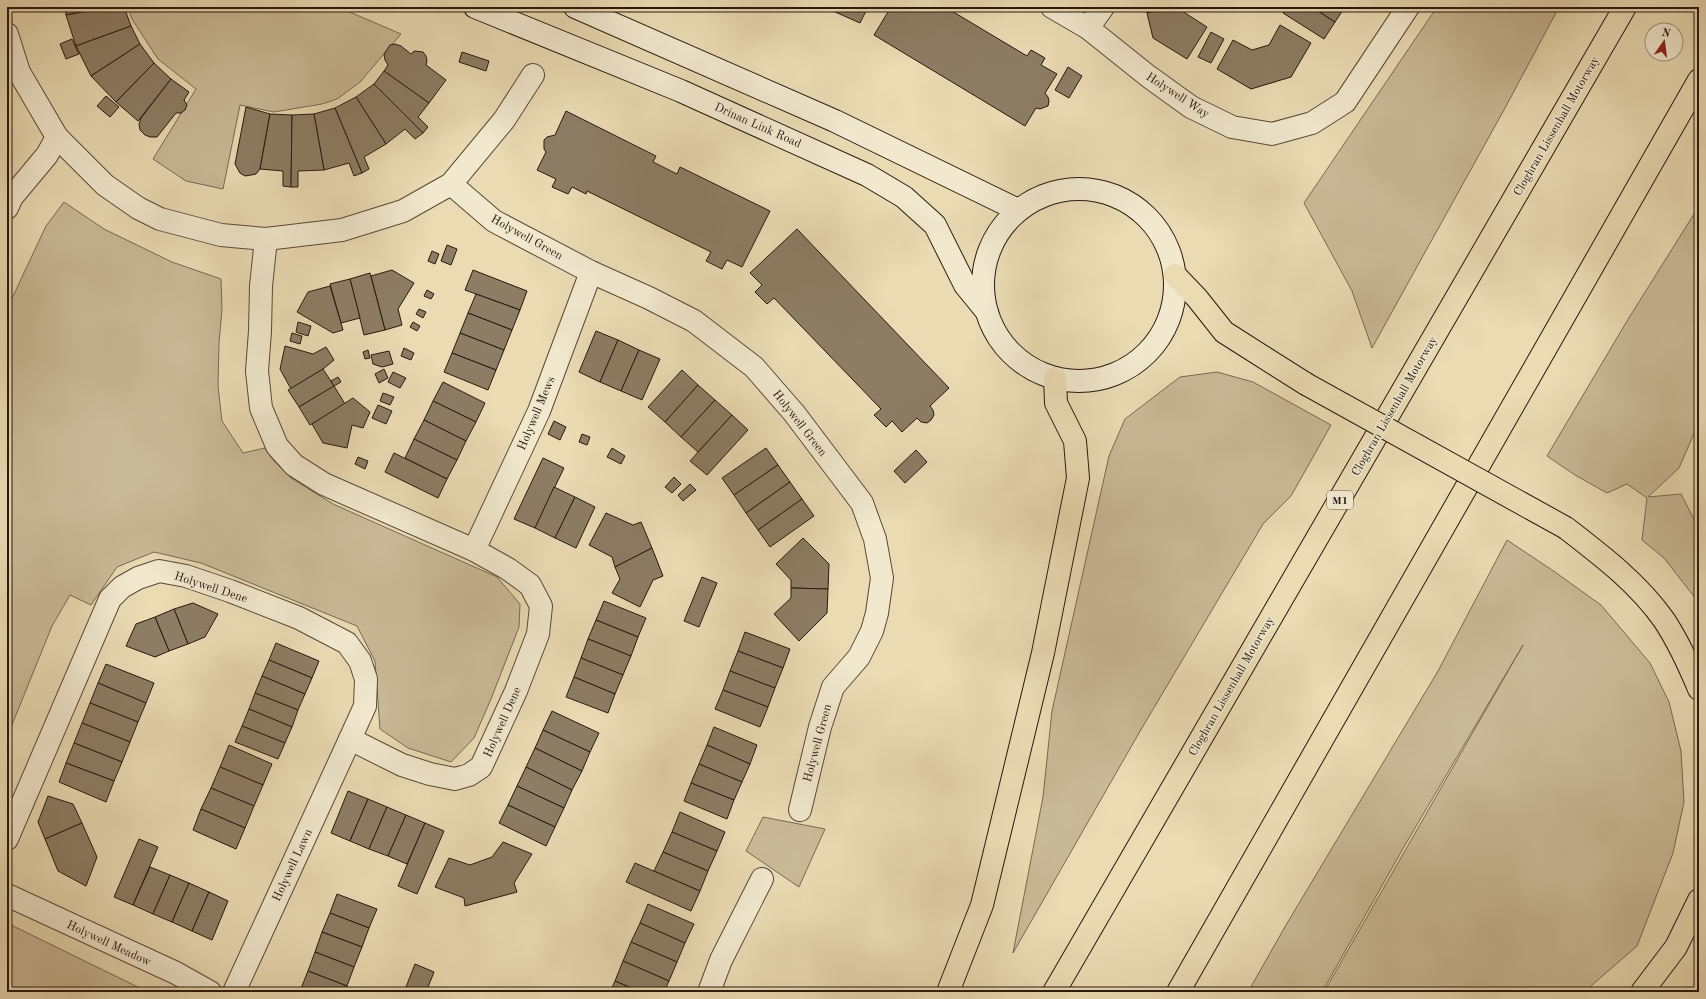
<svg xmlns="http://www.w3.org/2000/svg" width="1706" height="999" viewBox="0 0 1706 999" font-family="'Old Standard TT',serif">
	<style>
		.green { fill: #c9ba97; stroke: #786953 }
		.building { fill: #8c7d64; stroke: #27180f }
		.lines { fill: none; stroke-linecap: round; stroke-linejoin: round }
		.street-casing { stroke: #584938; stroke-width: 24 }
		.secondary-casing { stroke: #27180f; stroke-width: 24 }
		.highway-casing { stroke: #27180f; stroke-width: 24 }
		.street { stroke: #f1e8ce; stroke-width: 22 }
		.secondary { stroke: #f1e8ce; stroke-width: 22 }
		.highway { stroke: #eadbb3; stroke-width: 22 }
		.highway-bridge-casing { stroke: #27180f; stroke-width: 24; stroke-linecap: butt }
		.highway-bridge { stroke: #eadbb3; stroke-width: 22 }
		.labels { text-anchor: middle; stroke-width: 3.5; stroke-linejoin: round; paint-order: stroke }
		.shield { fill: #f1e8ce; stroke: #645648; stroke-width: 1 }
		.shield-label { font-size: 11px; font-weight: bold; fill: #27180f }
		.street-label { font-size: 12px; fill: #27180f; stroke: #f1e8ce }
	</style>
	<rect width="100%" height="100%" fill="#eadbb3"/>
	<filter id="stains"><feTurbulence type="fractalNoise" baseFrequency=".005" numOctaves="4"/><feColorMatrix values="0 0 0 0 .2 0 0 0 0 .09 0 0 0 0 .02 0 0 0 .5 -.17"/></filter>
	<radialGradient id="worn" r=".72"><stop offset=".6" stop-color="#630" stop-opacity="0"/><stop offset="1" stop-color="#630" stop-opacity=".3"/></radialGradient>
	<g class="green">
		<polygon points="128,7 338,7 401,34 360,82 337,99 322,104 274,112 240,105 223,189 186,181 153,159 196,89 158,59 132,19"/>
		<polygon points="1437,7 1559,7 1505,108 1372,348 1352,291 1304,203"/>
		<polygon points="64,202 104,229 172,262 221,279 222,309 219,343 218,386 222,421 243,453 265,448 274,461 291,478 333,504 497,577 520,604 519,627 491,699 474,738 451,762 408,748 380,729 375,661 357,626 201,563 154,552 117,567 91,605 70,595 52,626 7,737 7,309 46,226"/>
		<polygon points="1699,206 1699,422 1679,468 1648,497 1681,494 1699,529 1699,603 1664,558 1642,540 1647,498 1627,484 1607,493 1575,475 1547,456 1627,321"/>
		<polygon points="1217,372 1253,382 1331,425 1291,496 1263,524 1139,733 1013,953 1043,797 1052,711 1109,456 1125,419 1180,377"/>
		<polygon points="1507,540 1555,572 1601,605 1650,663 1669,702 1681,751 1684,802 1673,853 1637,946 1584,992 1324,992 1523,645 1405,845 1322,992 1248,992 1286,925 1438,671"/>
		<polygon points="763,817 825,829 799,887 746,851"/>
		<polygon points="7,923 148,992 7,992"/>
	</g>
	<g class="building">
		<polygon points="65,7 110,7 66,15"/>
		<polygon points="110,7 124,7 131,26 76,46 66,15"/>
		<polygon points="824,7 868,7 860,23"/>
		<polygon points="891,7 945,7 1027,56 1031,50 1045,58 1041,65 1057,74 1045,93 1048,97 1049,101 1048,106 1040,109 1036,108 1025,126 874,35"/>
		<polygon points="1145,7 1174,7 1147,13"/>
		<polygon points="1174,7 1184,7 1185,13 1207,27 1187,59 1153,38 1147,13"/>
		<polygon points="1288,7 1312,7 1335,22 1324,39 1283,13"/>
		<polygon points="1312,7 1345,7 1335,22"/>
		<polygon points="1280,25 1311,43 1291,77 1251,89 1217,69 1233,40 1252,50 1269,45"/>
		<polygon points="131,26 140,44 91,76 76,46"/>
		<polygon points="1211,32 1224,39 1211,63 1198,57"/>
		<polygon points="72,39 79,54 66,59 60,44"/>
		<polygon points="140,44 154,63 116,102 91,76"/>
		<polygon points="395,44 401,46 411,54 414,51 423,52 426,56 427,61 426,65 446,80 429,103 384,71 388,65 385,60 384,54 390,45"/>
		<polygon points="462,52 489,61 486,71 459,62"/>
		<polygon points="154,63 171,79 138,121 116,102"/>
		<polygon points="1068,67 1082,76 1069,98 1055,90"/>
		<polygon points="384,71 429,103 418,117 428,127 423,133 374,84"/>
		<polygon points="171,79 189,92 184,100 187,105 185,110 181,113 176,113 157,137 150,137 145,135 140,130 139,124 141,118"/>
		<polygon points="374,84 423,133 415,139 405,129 386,144 356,97"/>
		<polygon points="106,96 119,107 110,117 97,106"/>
		<polygon points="356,97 386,144 364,157 369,169 362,173 335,108"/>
		<polygon points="246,107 270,114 260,169 256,174 251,175 245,176 240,173 235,164"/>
		<polygon points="335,108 362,173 354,176 349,163 324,170 314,114"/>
		<polygon points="566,111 656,156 653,162 677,174 680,167 770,211 742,267 727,260 722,269 706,261 711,252 587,191 586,194 572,187 568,194 552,187 556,179 537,170 546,152 544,149 544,140 547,137 555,135"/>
		<polygon points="270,114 292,115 291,187 283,186 283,171 260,169"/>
		<polygon points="314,114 324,170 298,171 298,187 291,187 292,115"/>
		<polygon points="797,229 949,388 930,406 933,410 934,415 931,420 927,423 921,422 917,418 902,432 892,421 886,427 874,415 881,409 774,298 767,304 755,292 762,285 750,273"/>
		<polygon points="447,245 457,249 451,265 441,261"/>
		<polygon points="432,251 439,254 435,264 428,261"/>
		<polygon points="392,270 414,283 398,309 402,325 385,330 371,276"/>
		<polygon points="473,270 527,291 520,310 465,290"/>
		<polygon points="370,273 385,330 364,335 350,279"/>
		<polygon points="350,279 360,318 341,323 330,284"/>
		<polygon points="330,286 343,330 333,333 297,312 308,292"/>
		<polygon points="427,290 434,294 431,299 424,296"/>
		<polygon points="476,294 520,310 512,330 468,313"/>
		<polygon points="419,309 426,312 423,318 416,314"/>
		<polygon points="468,313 512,330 504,350 460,333"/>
		<polygon points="298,322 311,326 308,336 296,332"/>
		<polygon points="413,322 420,326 417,331 410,327"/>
		<polygon points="596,331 618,340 600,382 579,372"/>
		<polygon points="292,333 302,336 300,344 290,341"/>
		<polygon points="460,333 504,350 496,370 452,353"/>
		<polygon points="618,340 639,350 621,391 600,382"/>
		<polygon points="285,346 313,354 326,347 334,360 323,369 291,389 280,369"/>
		<polygon points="404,348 414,353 411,360 401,356"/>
		<polygon points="368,350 370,358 365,359 363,352"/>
		<polygon points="639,350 660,359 642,400 621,391"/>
		<polygon points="389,351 393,364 382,367 373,364 371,355"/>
		<polygon points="452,353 496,370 488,390 444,372"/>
		<polygon points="323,369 334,386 299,407 288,390"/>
		<polygon points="384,369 388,378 379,383 375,374"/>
		<polygon points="682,370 698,385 665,422 648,407"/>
		<polygon points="393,372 406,378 400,388 388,382"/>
		<polygon points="338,377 341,382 334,386 331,381"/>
		<polygon points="443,382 485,403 476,422 433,401"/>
		<polygon points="698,385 715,400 681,437 665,422"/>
		<polygon points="334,386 345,404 310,425 299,407"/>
		<polygon points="383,393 394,397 390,405 380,401"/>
		<polygon points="353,398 370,412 363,428 352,425 347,448 323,443 312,424"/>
		<polygon points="715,400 732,415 698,452 681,437"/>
		<polygon points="433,401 476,422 466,441 424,420"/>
		<polygon points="378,405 392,411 386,424 372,418"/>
		<polygon points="732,415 748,430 707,475 690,461"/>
		<polygon points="424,420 466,441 457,460 414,439"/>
		<polygon points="554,421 566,427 560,440 548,434"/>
		<polygon points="582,434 590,437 587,445 579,442"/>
		<polygon points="414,439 457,460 447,479 405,458"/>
		<polygon points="612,448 625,456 621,464 607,457"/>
		<polygon points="766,448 778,465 734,495 722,478"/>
		<polygon points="916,450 927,462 905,483 894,471"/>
		<polygon points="394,453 447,479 438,498 385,472"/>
		<polygon points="358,457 368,461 365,469 355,464"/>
		<polygon points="543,458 564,468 535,528 514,519"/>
		<polygon points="778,465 790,482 746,513 734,495"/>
		<polygon points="674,477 681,484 672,493 665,487"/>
		<polygon points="790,482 802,499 758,530 746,513"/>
		<polygon points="690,484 696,490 683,501 678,495"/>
		<polygon points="554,487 575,497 555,538 535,528"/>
		<polygon points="575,497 595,507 576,548 555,538"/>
		<polygon points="802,499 814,516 770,547 758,530"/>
		<polygon points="606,513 633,525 641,522 652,548 615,567 612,557 589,545"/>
		<polygon points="803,538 829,564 828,589 791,588 791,580 776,564"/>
		<polygon points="652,548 663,576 653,580 640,607 612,593 620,579 615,567"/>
		<polygon points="702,577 717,583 699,627 684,621"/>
		<polygon points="791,588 828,589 827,613 799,641 774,614 791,598"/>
		<polygon points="604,601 646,618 638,637 596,620"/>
		<polygon points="193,603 218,614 205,637 188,644 174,609"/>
		<polygon points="174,609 188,644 169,651 155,617"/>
		<polygon points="155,617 169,651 155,657 126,646 136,624"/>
		<polygon points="596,620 638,637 631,656 588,639"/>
		<polygon points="745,632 790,649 783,668 738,651"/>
		<polygon points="588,639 631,656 623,675 581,658"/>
		<polygon points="276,643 319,661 312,678 269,660"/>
		<polygon points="738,651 783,668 775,688 730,671"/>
		<polygon points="581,658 623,675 615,694 574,677"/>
		<polygon points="269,660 312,678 305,694 262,676"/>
		<polygon points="106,664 154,683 146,703 98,683"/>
		<polygon points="730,671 775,688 768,707 723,690"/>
		<polygon points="262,676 305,694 298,710 255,693"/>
		<polygon points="574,677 615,694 608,713 566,697"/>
		<polygon points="98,683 146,703 138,722 90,703"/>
		<polygon points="723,690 768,707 760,727 715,709"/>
		<polygon points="255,693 298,710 292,727 249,709"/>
		<polygon points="90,703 138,722 130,742 82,723"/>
		<polygon points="249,709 292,727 285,743 242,726"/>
		<polygon points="552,711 599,733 590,752 543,730"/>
		<polygon points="82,723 130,742 122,762 74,743"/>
		<polygon points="242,726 285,743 278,759 235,742"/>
		<polygon points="714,727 757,745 750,764 707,745"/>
		<polygon points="543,730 590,752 582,771 535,748"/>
		<polygon points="74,743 122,762 114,781 66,763"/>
		<polygon points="229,745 272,764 263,785 220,767"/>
		<polygon points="707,745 750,764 742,782 699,764"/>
		<polygon points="535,748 582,771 572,790 526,767"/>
		<polygon points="66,763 114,781 106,802 59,782"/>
		<polygon points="699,764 742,782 734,800 691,783"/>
		<polygon points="220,767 263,785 254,806 211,788"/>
		<polygon points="526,767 572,790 564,808 517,786"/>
		<polygon points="691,783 734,800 727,819 684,801"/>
		<polygon points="517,786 564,808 555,827 508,805"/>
		<polygon points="211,788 254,806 245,828 201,809"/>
		<polygon points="348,791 368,799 350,841 331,833"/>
		<polygon points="48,796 73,804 82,823 45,839 38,822"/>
		<polygon points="368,799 387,807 369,849 350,841"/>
		<polygon points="508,805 555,827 546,846 499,823"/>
		<polygon points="387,807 406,815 388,856 369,849"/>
		<polygon points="201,809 245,828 236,849 193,830"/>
		<polygon points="680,812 725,832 717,851 672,832"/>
		<polygon points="406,815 425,823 407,864 388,856"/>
		<polygon points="82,823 97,857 86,886 58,871 45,839"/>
		<polygon points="425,823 444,831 417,894 398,886"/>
		<polygon points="672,832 717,851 708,871 663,852"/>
		<polygon points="139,839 158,847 133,905 114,897"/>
		<polygon points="503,842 532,854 514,883 517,892 465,906 464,898 435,887 449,858 470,865 492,857"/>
		<polygon points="663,852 708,871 700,891 654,871"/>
		<polygon points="635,863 700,891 691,911 626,882"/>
		<polygon points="150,867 170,875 153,914 133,905"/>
		<polygon points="170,875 189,883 172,922 153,914"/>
		<polygon points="189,883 209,892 192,931 172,922"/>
		<polygon points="209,892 228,901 212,940 192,931"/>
		<polygon points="337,894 377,909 369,928 330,913"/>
		<polygon points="648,904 694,924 685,943 640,923"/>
		<polygon points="330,913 369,928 362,947 322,932"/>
		<polygon points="640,923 685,943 677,962 631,942"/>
		<polygon points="322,932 362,947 354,967 315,952"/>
		<polygon points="631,942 677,962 669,981 623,961"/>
		<polygon points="315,952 354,967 347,986 308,971"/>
		<polygon points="623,961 669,981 664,992 641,992 615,981"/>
		<polygon points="415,964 434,972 426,992 404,992"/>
		<polygon points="308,971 347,986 345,992 303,992 300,991"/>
		<polygon points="615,981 641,992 610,992"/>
	</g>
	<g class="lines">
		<defs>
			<g id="street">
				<polyline points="1052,7 1088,28 1148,76 1191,107 1232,127 1272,134 1312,123 1345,102 1408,7"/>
				<polyline points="1088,28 1103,7"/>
				<polyline points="7,34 19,72 57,137 105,185 138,208 160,219 221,235 266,239 342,230 403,211 451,184 504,120 533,75"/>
				<polyline points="451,184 494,221 591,272 649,298 694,321 754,367 794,413 862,503 875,539 882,578 877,613 872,631 859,657 833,687 820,727 800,810"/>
				<polyline points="7,208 12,197 47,155 57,137"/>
				<polyline points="474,550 539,411 591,272"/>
				<polyline points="7,839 110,599 122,587 138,578 159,571 186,576 230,591 299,618 347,643 360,661 366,679 365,706 350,739 402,765 430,774 455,779 469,775 481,767 516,691 538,634 541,606 530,585 508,569 474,550 324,484 294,465 277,446 261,408 257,371 260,331 261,286 266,239"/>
				<polyline points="7,895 176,973 210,992"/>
				<polyline points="234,992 350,739"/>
				<polyline points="709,992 721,960 762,879"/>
			</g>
			<g id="secondary">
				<polyline points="475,7 681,91 867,175 904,197 935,225 965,285 987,312"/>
				<polyline points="575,7 835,121 1018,210"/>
				<circle cx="1079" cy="285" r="96"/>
			</g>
			<g id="highway">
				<polyline points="1175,275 1197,298 1224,332 1306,384"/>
				<path d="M 1566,528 C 1601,555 1638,583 1664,620 C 1678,641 1689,665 1699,689"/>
				<polyline points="948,992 982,905 1043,653 1078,478 1075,441 1056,403 1055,378"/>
				<polyline points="1054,992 1625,7"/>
				<polyline points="1178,992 1699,80"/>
				<polyline points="1642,992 1676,947 1699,900"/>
			</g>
		</defs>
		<use href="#street" class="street-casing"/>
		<use href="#secondary" class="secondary-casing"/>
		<use href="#highway" class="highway-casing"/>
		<use href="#street" class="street"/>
		<use href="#secondary" class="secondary"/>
		<use href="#highway" class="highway"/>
		<defs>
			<polyline id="highway-bridge" points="1306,384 1566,528"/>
		</defs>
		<use href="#highway-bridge" class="highway-bridge-casing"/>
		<use href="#highway-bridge" class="highway-bridge"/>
	</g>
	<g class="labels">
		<rect class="shield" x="1327" y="491" width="26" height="18" rx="3"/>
		<g class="shield-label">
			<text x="1340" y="504">M1</text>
		</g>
		<g class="street-label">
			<text transform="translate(1178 95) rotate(33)" y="4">Holywell Way</text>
			<text transform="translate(758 125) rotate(24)" y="4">Drinan Link Road</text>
			<text transform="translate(1556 126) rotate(-60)" y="4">Cloghran Lissenhall Motorway</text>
			<text transform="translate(527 237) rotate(29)" y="4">Holywell Green</text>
			<text transform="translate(1394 406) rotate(-60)" y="4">Cloghran Lissenhall Motorway</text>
			<text transform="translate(536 413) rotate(-67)" y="4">Holywell Mews</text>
			<text transform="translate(800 423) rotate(52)" y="4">Holywell Green</text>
			<text transform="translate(211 587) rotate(18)" y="4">Holywell Dene</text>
			<text transform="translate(1231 686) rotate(-60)" y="4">Cloghran Lissenhall Motorway</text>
			<text transform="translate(502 722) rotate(-66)" y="4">Holywell Dene</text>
			<text transform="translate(817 743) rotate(-75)" y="4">Holywell Green</text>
			<text transform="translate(292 865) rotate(-65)" y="4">Holywell Lawn</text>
			<text transform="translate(109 943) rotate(25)" y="4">Holywell Meadow</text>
		</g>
	</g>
	<rect width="1706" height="999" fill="none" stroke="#eadbb3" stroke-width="24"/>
	<rect x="8" y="8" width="1690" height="983" fill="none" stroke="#27180f" stroke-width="2"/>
	<rect x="12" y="12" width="1682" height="975" fill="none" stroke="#27180f"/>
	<g transform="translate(1664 42) rotate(14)"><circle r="19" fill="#f1e8ce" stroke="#a09582"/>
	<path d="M0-3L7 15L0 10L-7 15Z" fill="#8f2418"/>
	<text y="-6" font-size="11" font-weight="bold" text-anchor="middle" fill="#27180f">N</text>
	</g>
	<rect width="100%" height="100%" filter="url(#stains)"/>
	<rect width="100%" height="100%" fill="url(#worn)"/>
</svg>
